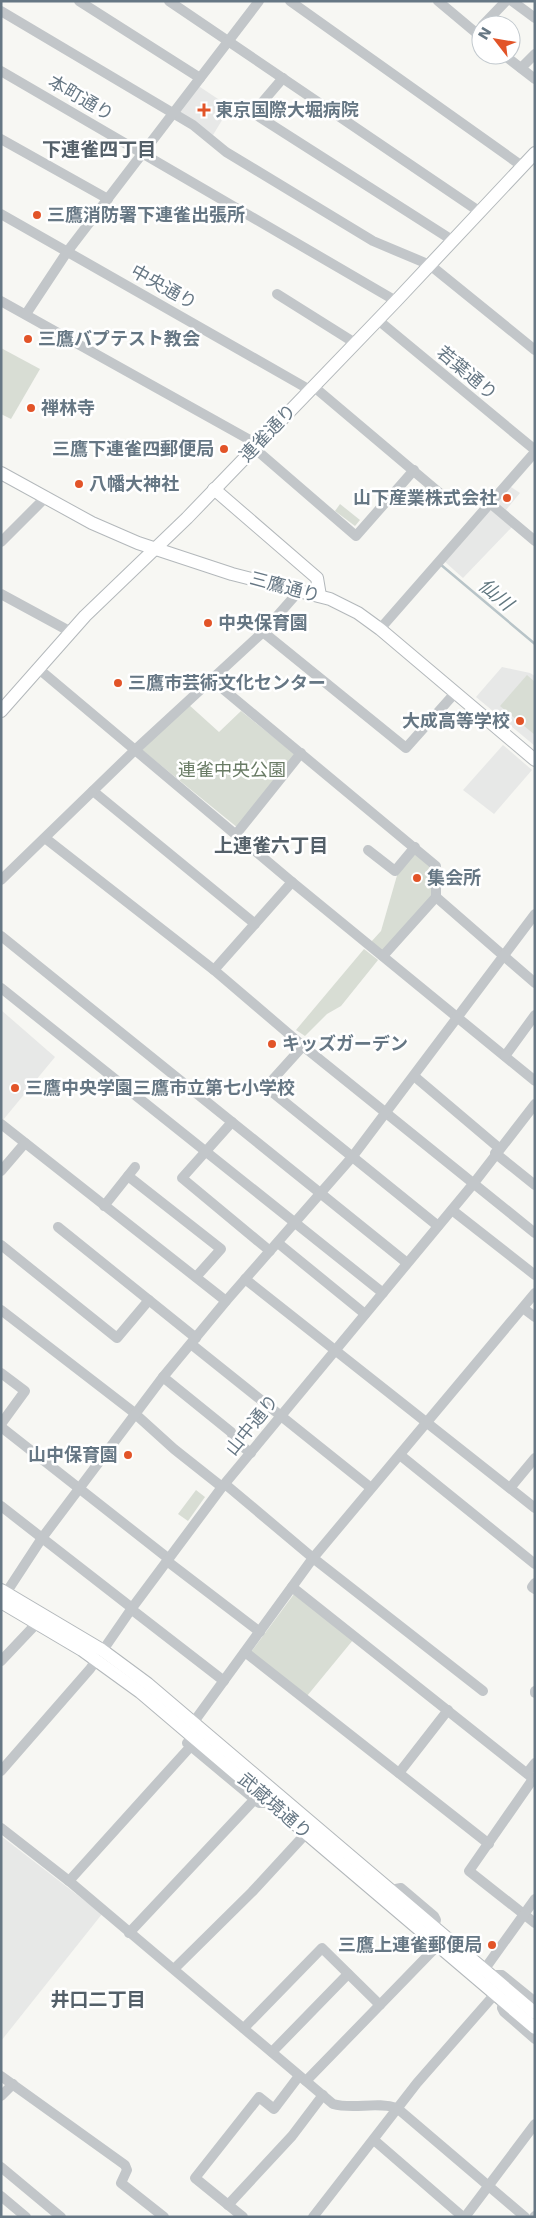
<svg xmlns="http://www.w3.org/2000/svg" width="536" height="2218" viewBox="0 0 536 2218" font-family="'DejaVu Sans','Noto Sans JP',sans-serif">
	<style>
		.built { fill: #e7e8e7 }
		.green { fill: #d8ddd4 }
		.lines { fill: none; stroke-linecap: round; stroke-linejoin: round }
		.stream { stroke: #b8c4c8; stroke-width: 2.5 }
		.major-casing { stroke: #b3b8bb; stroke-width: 14 }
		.minor { stroke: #c2c6c9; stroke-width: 10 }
		.major { stroke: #fff; stroke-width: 12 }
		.poi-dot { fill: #e25428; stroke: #fff; stroke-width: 2 }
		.labels { text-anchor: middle; stroke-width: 5; stroke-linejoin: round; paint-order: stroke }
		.street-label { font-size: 18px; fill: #667784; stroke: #fff }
		.poi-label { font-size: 18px; font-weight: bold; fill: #667784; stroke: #fff; text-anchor: start }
		.park-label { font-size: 18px; fill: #697b65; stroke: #fff }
		.neighbourhood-label { font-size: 19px; font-weight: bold; fill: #546069; stroke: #fff }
		.water-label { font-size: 19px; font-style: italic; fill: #627880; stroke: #fff }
	</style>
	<rect width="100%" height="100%" fill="#f7f7f3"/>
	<g class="built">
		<polygon points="197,85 230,107 213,135 177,113"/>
		<polygon points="508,485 520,493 501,516 512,527 463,578 444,561"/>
		<polygon points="502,667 530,673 535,676 535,746 476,697"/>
		<polygon points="503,745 532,770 494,814 463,790"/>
		<polygon points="1,1010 55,1057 3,1120 1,1119"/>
		<polygon points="1,1836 102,1914 1,2041"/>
	</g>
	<g class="green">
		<polygon points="1,348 40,369 11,419 1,414"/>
		<polygon points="340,504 360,520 355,526 335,511"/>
		<polygon points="527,675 535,682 535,735 500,706"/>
		<polygon points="188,704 219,732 241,711 296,755 238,828 142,750"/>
		<polygon points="414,852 432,867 434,895 383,952 371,942 381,931 398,872"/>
		<polygon points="364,949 378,960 341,1006 327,1014 305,1036 296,1030"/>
		<polygon points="196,1490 205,1497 188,1521 178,1514"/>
		<polygon points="294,1594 353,1640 307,1696 251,1652"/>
	</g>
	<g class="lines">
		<polyline class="stream" points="440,564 535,644"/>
		<defs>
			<g id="major">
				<polyline points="1,473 92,523 138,543 232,574 330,599 358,613 380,629 535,760"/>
				<polyline points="214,489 317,578 320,596"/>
				<polyline points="1,711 85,616 187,518 396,301 535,153"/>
				<polyline points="1,1590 102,1650 148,1684 535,2013"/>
				<polyline points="1,1602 82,1650 140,1692 535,2028"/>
			</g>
		</defs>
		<use href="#major" class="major-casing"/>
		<g class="minor">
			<polyline points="79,1 200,78"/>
			<polyline points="169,1 480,212"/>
			<polyline points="290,1 522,166"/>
			<polyline points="438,1 481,37"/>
			<polyline points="512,1 535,18"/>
			<polyline points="1,11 193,125 226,152 373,241 430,265 535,350"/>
			<polyline points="483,25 506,1"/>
			<polyline points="504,55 535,79"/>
			<polyline points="521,68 535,54"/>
			<polyline points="1,71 396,301"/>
			<polyline points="283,78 253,113 452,240"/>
			<polyline points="1,139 108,199"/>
			<polyline points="1,214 310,390"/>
			<polyline points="277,294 355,343"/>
			<polyline points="1,301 257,444"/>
			<polyline points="26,314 67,252 259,1"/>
			<polyline points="378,320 535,450"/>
			<polyline points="313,386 448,500"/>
			<polyline points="254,448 356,536 414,470"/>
			<polyline points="490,503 535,541"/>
			<polyline points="1,542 46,497"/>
			<polyline points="1,594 71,632"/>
			<polyline points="380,629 535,452"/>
			<polyline points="263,632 406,748 455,693"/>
			<polyline points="40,670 292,882 535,1081"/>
			<polyline points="211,679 436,866 436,897 383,956"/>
			<polyline points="93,791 255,924"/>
			<polyline points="237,833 301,753"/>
			<polyline points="45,838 214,970 303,1046 535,1233"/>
			<polyline points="368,850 395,871 415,847"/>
			<polyline points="1,880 135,750 263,632 300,590"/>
			<polyline points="436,897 535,983"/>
			<polyline points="1,936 407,1263"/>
			<polyline points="214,970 292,882"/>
			<polyline points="1,988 383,1293"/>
			<polyline points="303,1046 266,1087 438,1226"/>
			<polyline points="505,1056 535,1015"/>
			<polyline points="414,1076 499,1148"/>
			<polyline points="232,1122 182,1178 270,1251"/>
			<polyline points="1,1124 226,1301"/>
			<polyline points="495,1153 535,1185"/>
			<polyline points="1,1171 25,1143"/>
			<polyline points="128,1176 221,1249 196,1277"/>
			<polyline points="104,1206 135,1167"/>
			<polyline points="452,1210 535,1275"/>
			<polyline points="58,1227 196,1338"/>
			<polyline points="278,1243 365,1314"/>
			<polyline points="1,1245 117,1338 149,1300"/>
			<polyline points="245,1279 535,1508"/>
			<polyline points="523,1308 535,1317"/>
			<polyline points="1,1310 132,1411 174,1449 222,1487"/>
			<polyline points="191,1344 371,1488"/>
			<polyline points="1,1373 25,1391 1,1424"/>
			<polyline points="163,1377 231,1432 235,1441 251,1453"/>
			<polyline points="1,1427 169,1559"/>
			<polyline points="400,1455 535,1564"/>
			<polyline points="225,1484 313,1558 483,1691"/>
			<polyline points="510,1488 535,1458"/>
			<polyline points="1,1506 132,1608"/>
			<polyline points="167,1561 260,1632"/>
			<polyline points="535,1583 532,1587 535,1589"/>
			<polyline points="292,1587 535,1780"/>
			<polyline points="6,1593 42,1538 163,1377 226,1301 353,1156 535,914"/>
			<polyline points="131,1609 224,1681"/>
			<polyline points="245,1652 489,1844"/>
			<polyline points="1,1661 37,1623"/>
			<polyline points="535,1691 535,1693"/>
			<polyline points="193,1723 313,1558 535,1293"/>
			<polyline points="187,1743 259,1803 271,1803"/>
			<polyline points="1,1771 90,1669 132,1608 222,1487 474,1183 535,1104"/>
			<polyline points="399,1773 448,1710"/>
			<polyline points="527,1773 535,1763"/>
			<polyline points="533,1779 469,1871 535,1923"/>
			<path d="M 1,1828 L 69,1881 L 333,2104 C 354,2110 376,2101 397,2108 L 525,2217"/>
			<polyline points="69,1881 191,1746"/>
			<polyline points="391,1890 401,1888 434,1916 436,1920 434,1927"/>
			<polyline points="129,1933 254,1800"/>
			<polyline points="174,1969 252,1892 311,1828"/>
			<polyline points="484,1970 535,1899"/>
			<polyline points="491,1975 502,1975 535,2002"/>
			<polyline points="503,2001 502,2008 504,2012 535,2039"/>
			<polyline points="244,2028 322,1948 380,2005"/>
			<polyline points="272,2052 348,1974"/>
			<polyline points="1,2076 125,2165 127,2170 121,2183 164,2217"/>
			<polyline points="306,2081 443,1940"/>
			<polyline points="1,2096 13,2084"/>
			<polyline points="374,2140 463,2217"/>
			<polyline points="1,2167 61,2217"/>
			<polyline points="1,2196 26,2217"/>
			<polyline points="228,2205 292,2136 323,2095"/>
			<polyline points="243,2217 195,2178 259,2097 274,2109 299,2076"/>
			<polyline points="313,2217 417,2083 495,1994"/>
			<polyline points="465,2217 535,2124"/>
			<polyline points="534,2217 535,2216"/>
		</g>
		<use href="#major" class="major"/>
	</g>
	<g class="poi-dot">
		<path d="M201.5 102.5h5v5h5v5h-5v5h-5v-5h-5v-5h5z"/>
		<circle cx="37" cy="215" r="5"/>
		<circle cx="28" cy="339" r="5"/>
		<circle cx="31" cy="408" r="5"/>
		<circle cx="224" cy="449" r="5"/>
		<circle cx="79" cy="484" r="5"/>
		<circle cx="507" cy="498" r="5"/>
		<circle cx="208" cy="623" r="5"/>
		<circle cx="118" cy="683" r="5"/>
		<circle cx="520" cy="721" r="5"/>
		<circle cx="417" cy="878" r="5"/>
		<circle cx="272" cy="1044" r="5"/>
		<circle cx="15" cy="1088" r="5"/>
		<circle cx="128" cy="1455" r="5"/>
		<circle cx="492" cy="1945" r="5"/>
	</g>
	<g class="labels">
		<g class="street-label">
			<text transform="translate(81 98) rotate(30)" y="6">本町通り</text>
			<text transform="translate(164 287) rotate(29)" y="6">中央通り</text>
			<text transform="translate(467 373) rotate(40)" y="6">若葉通り</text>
			<text transform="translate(268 433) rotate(-46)" y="6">連雀通り</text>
			<text transform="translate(285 587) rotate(15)" y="6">三鷹通り</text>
			<text transform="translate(252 1425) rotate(-51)" y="6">山中通り</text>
			<text transform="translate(275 1806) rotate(41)" y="6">武蔵境通り</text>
		</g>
		<g class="poi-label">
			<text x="215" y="116">東京国際大堀病院</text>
			<text x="47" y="221">三鷹消防署下連雀出張所</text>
			<text x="38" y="345">三鷹バプテスト教会</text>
			<text x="41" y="414">禅林寺</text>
			<text x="214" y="455" text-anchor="end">三鷹下連雀四郵便局</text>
			<text x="89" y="490">八幡大神社</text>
			<text x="497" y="504" text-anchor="end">山下産業株式会社</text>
			<text x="218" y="629">中央保育園</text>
			<text x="128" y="689">三鷹市芸術文化センター</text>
			<text x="510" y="727" text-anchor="end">大成高等学校</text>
			<text x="427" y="884">集会所</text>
			<text x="282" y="1050">キッズガーデン</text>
			<text x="25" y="1094">三鷹中央学園三鷹市立第七小学校</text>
			<text x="118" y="1461" text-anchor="end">山中保育園</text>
			<text x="482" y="1951" text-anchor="end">三鷹上連雀郵便局</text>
		</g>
		<g class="park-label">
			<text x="232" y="776">連雀中央公園</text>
		</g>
		<g class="neighbourhood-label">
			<text x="99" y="156">下連雀四丁目</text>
			<text x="271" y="852">上連雀六丁目</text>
			<text x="98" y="2006">井口二丁目</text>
		</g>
		<g class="water-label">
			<text transform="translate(496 594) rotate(40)" y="7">仙川</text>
		</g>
	</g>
	<rect width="536" height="2218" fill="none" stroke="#667784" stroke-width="5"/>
	<g transform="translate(496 40) rotate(301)"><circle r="24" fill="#ffffff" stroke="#c2c9ce"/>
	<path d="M0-4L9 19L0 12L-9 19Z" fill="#e25428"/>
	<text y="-8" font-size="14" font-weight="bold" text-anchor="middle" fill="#667784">N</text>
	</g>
</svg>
